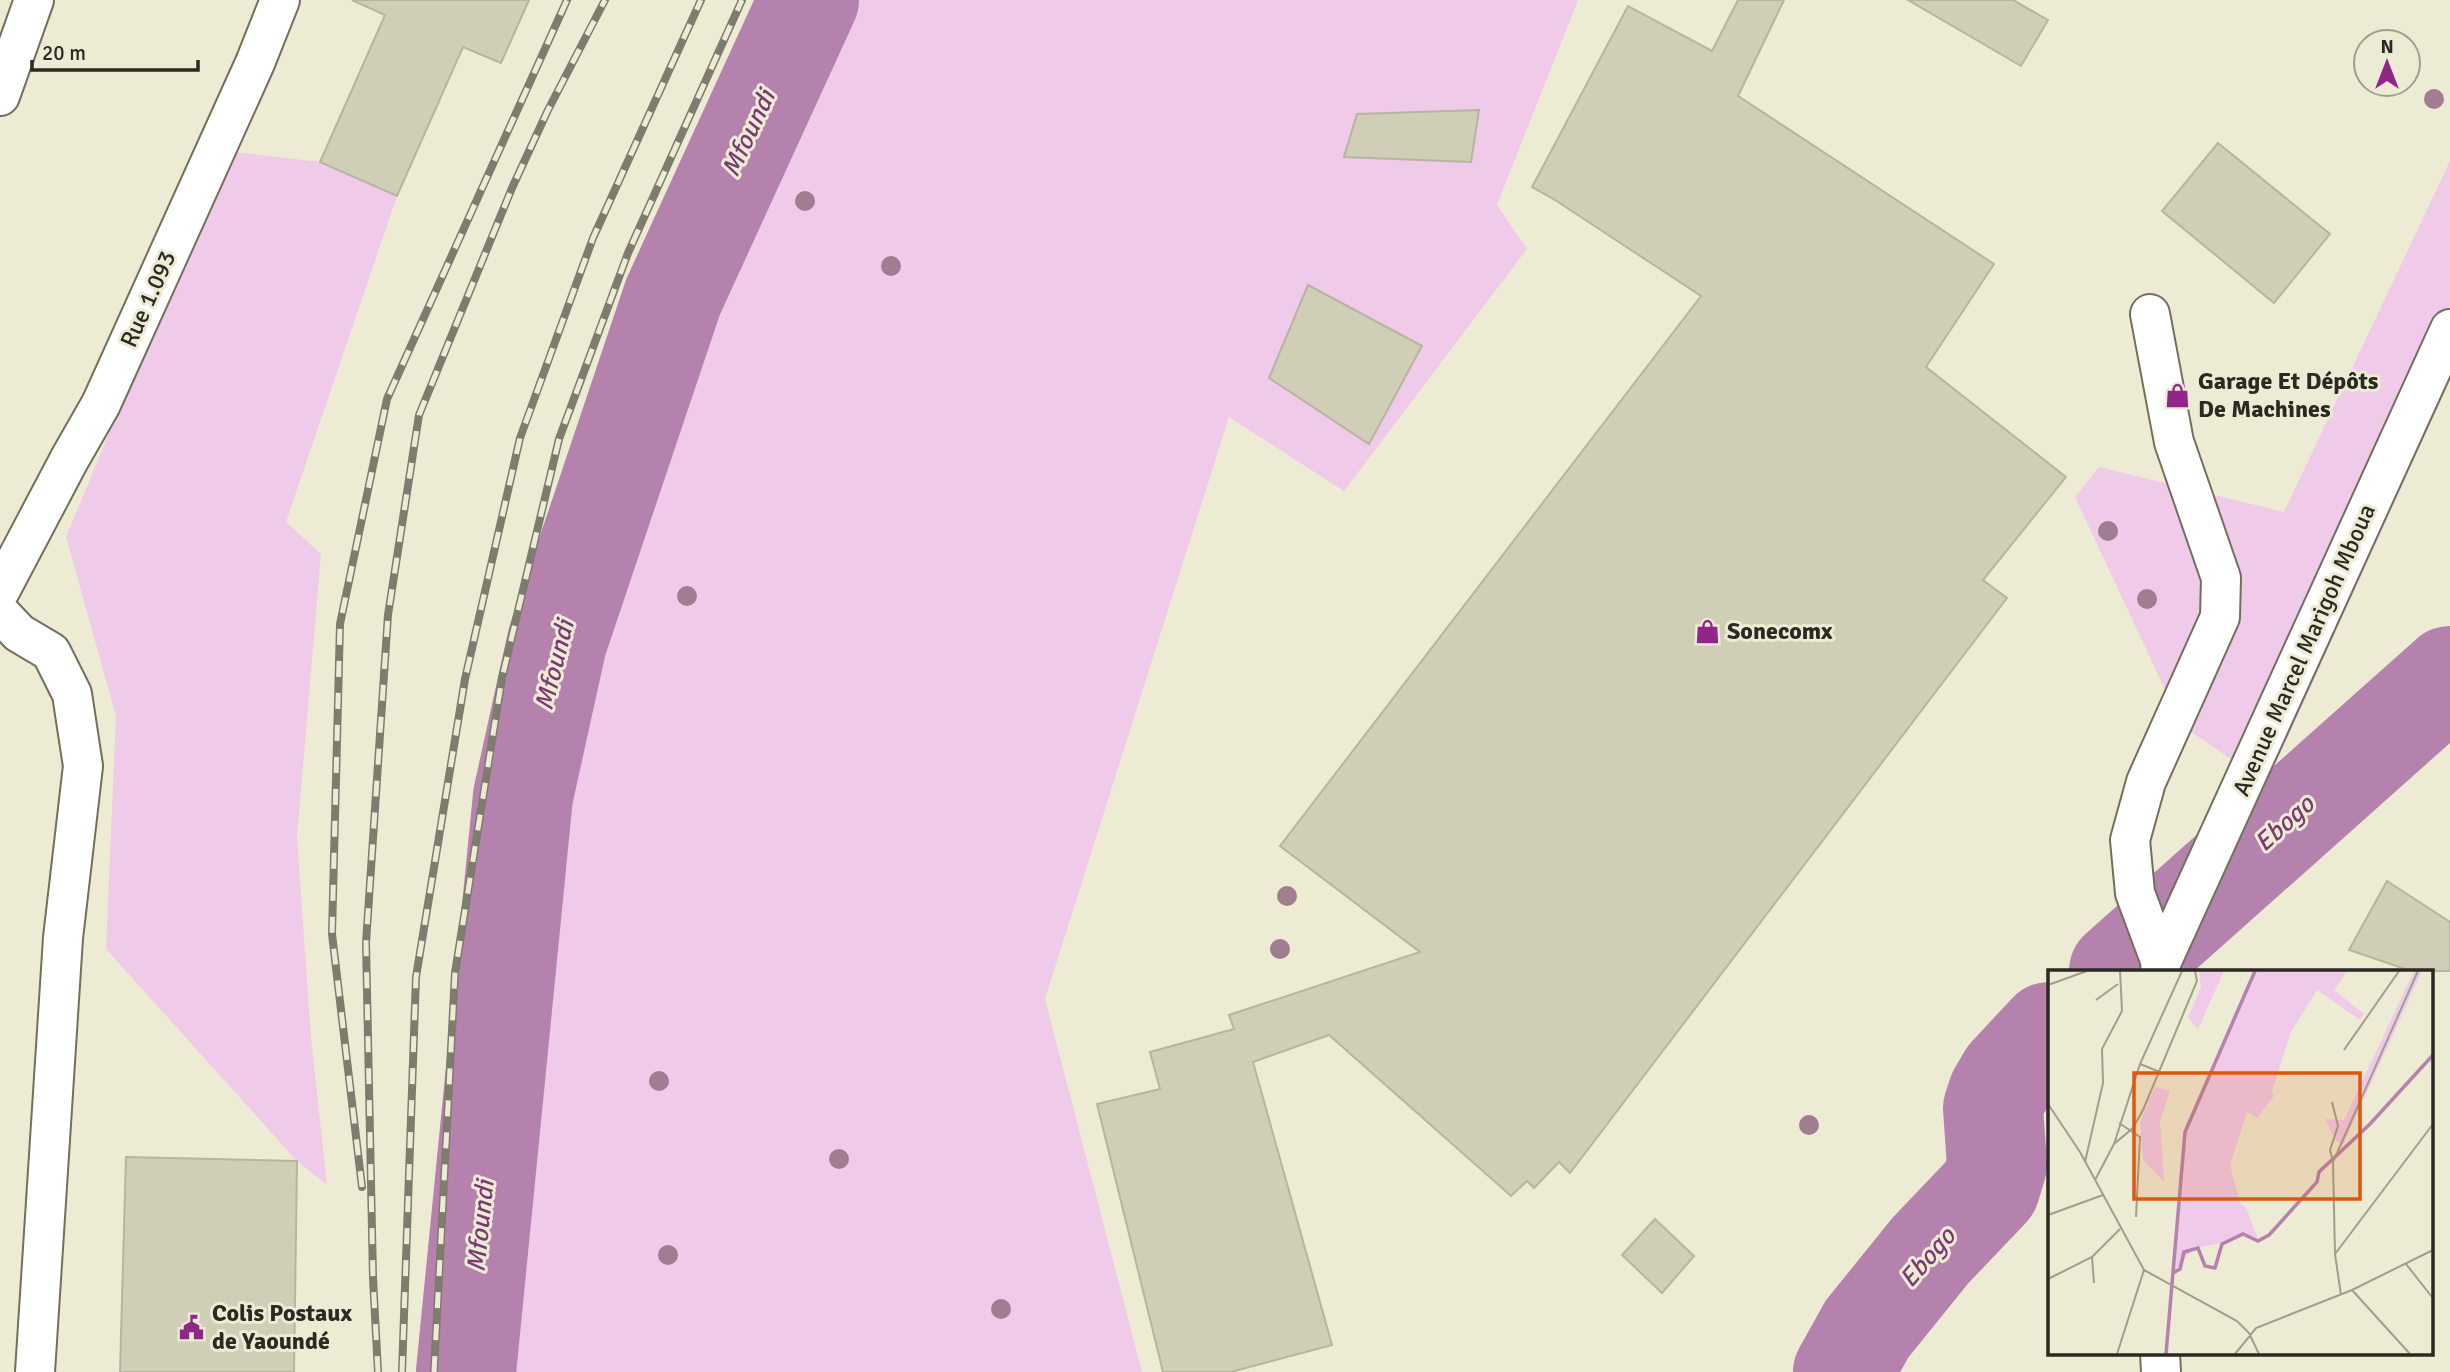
<svg xmlns="http://www.w3.org/2000/svg" width="2450" height="1372" viewBox="0 0 2450 1372" font-family="Signika,sans-serif">
	<style>
		.green { fill: #efcae9 }
		.lines { fill: none; stroke-linecap: round; stroke-linejoin: round }
		.river { stroke: #b482ad; stroke-width: 100 }
		.building { fill: #d1ceb8; stroke: #b7b49f; stroke-width: 2 }
		.minor-casing { stroke: #736f5c; stroke-width: 42 }
		.minor { stroke: #fff; stroke-width: 38 }
		.rail-casing { stroke: #7e7c6f; stroke-width: 8 }
		.rail { stroke: #eeebd5; stroke-width: 5; stroke-dasharray: 16; stroke-linecap: butt }
		.tree { fill: #a07d91 }
		.labels { text-anchor: middle; stroke-width: 6; stroke-linejoin: round; paint-order: stroke }
		.street-label { font-size: 24px; fill: #2b2a22; stroke: #eeebd5 }
		.poi-label { font-size: 24px; font-weight: bold; fill: #2b2a22; stroke: #eeebd5; text-anchor: start }
		.water-label { font-size: 26px; font-style: italic; fill: #793a72; stroke: #eeebd5 }
		.inset-river { fill: none; stroke: #b482ad; stroke-width: 3.5 }
		.inset-road { fill: none; stroke: #a09e8d; stroke-width: 2 }
		.view { fill: #df570d; fill-opacity: 0.15; stroke: #df570d; stroke-width: 3.5 }
		.inset-edge { fill: none; stroke: #2b2a22; stroke-width: 3.5 }
	</style>
	<rect width="100%" height="100%" fill="#eeebd5"/>
	<g class="green">
		<polygon points="809,0 1578,0 1497,205 1527,249 1344,491 1229,417 1045,999 1142,1372 466,1372 523,796 557,643 673,297"/>
		<polygon points="234,152 320,162 397,196 286,522 321,554 297,837 311,1038 327,1185 297,1161 106,949 116,716 66,537 224,156"/>
		<polygon points="2450,161 2450,380 2267,783 2182,726 2075,497 2099,467 2284,512"/>
	</g>
	<g class="lines">
		<g class="river">
			<polyline points="2119,971 2450,676"/>
			<polyline points="466,1372 523,796 557,642 673,297 809,0"/>
			<polyline points="1843,1372 1867,1329 1930,1251 1990,1188 1997,1165 1993,1108 1998,1093 2008,1076 2049,1032"/>
		</g>
	</g>
	<g class="building">
		<polygon points="352,0 529,0 501,63 463,47 397,196 320,162 385,15"/>
		<polygon points="1738,0 1784,0 1738,96 1994,264 1926,367 2066,477 1983,580 2007,598 1570,1173 1559,1162 1534,1188 1527,1181 1511,1196 1329,1035 1253,1062 1332,1345 1231,1372 1163,1372 1097,1104 1160,1089 1150,1052 1234,1029 1229,1015 1420,952 1280,846 1701,296 1555,200 1532,187 1628,6 1712,51"/>
		<polygon points="1908,0 2013,0 2048,20 2021,66"/>
		<polygon points="1479,110 1471,162 1344,157 1357,114"/>
		<polygon points="2218,143 2330,234 2274,303 2162,211"/>
		<polygon points="1308,285 1422,346 1369,444 1269,378"/>
		<polygon points="2387,881 2450,922 2450,971 2411,971 2349,950"/>
		<polygon points="126,1157 297,1161 294,1372 120,1372"/>
		<polygon points="1655,1219 1694,1256 1662,1293 1622,1255"/>
	</g>
	<g class="lines">
		<defs>
			<g id="minor">
				<polyline points="0,96 34,0"/>
				<polyline points="2150,314 2174,442 2221,578 2220,617 2146,782 2130,840 2135,893 2161,963"/>
				<polyline points="0,591 69,460 101,404 255,63 280,0"/>
				<polyline points="0,613 19,633 51,652 72,694 83,766 63,938 35,1372"/>
				<polyline points="2160,971 2161,963 2450,329"/>
				<polyline points="2160,1353 2161,1372"/>
			</g>
		</defs>
		<use href="#minor" class="minor-casing"/>
		<use href="#minor" class="minor"/>
		<defs>
			<g id="rail">
				<polyline points="362,1187 332,934 340,624 387,399 567,0"/>
				<polyline points="378,1372 373,1278 366,943 388,615 419,415 512,188 548,110 605,0"/>
				<polyline points="402,1372 416,977 465,679 520,438 593,238 701,0"/>
				<polyline points="434,1372 455,973 502,678 559,439 628,253 742,0"/>
			</g>
		</defs>
		<use href="#rail" class="rail-casing"/>
		<use href="#rail" class="rail"/>
	</g>
	<g class="tree">
		<circle cx="2434" cy="99" r="10"/>
		<circle cx="805" cy="201" r="10"/>
		<circle cx="891" cy="266" r="10"/>
		<circle cx="2108" cy="531" r="10"/>
		<circle cx="687" cy="596" r="10"/>
		<circle cx="2147" cy="599" r="10"/>
		<circle cx="1287" cy="896" r="10"/>
		<circle cx="1280" cy="949" r="10"/>
		<circle cx="659" cy="1081" r="10"/>
		<circle cx="1809" cy="1125" r="10"/>
		<circle cx="839" cy="1159" r="10"/>
		<circle cx="668" cy="1255" r="10"/>
		<circle cx="1001" cy="1309" r="10"/>
	</g>
	<defs>
		<symbol id="shop-bare" viewBox="-9 -9 18 18"><path d="M-5-2.5h2.3a2.7 3.5 0 0 1 5.4 0H5L5.5 6h-11ZM-1.5-2.5h3a1.5 2.3 0 0 0-3 0Z" fill="#912588" stroke="#eeebd5" stroke-width="2.5" paint-order="stroke"/></symbol>
		<symbol id="civic-bare" viewBox="-9 -9 18 18"><path d="M-.6-6.5H3V-4.5H.6V-3L4-1V1h2V6H-6V1h2V-1L-.6-3ZM-1.2 2.5V6h2.4V2.5Z" fill="#912588" stroke="#eeebd5" stroke-width="2.5" paint-order="stroke"/></symbol>
	</defs>
	<g fill-rule="evenodd">
		<use href="#shop-bare" x="2160" y="378" width="35" height="35"/>
		<use href="#shop-bare" x="1690" y="614" width="35" height="35"/>
		<use href="#civic-bare" x="174" y="1310" width="35" height="35"/>
	</g>
	<g class="labels">
		<g class="street-label">
			<text transform="translate(148 299) rotate(-66)" y="8">Rue 1.093</text>
			<text transform="translate(2304 650) rotate(-66)" y="8">Avenue Marcel Marigoh Mboua</text>
		</g>
		<g class="poi-label">
			<text x="2198" y="389">Garage Et Dépôts<tspan x="2198" dy="28">De Machines</tspan></text>
			<text x="1727" y="639">Sonecomx</text>
			<text x="212" y="1321">Colis Postaux<tspan x="212" dy="28">de Yaoundé</tspan></text>
		</g>
		<g class="water-label">
			<text transform="translate(748 133) rotate(-65)" y="9">Mfoundi</text>
			<text transform="translate(554 665) rotate(-76)" y="9">Mfoundi</text>
			<text transform="translate(2284 823) rotate(-42)" y="9">Ebogo</text>
			<text transform="translate(480 1226) rotate(-84)" y="9">Mfoundi</text>
			<text transform="translate(1927 1257) rotate(-49)" y="9">Ebogo</text>
		</g>
	</g>
	<g transform="translate(2048 970)">
		<rect width="385" height="385" fill="#eeebd5"/>
		<path d="M 151,1 L 176,1 L 150,59 L 140,48 L 153,17 ZM 207,1 L 299,1 L 286,20 L 316,44 L 312,50 L 269,20 L 243,62 L 224,121 L 226,126 L 209,148 L 199,142 L 182,195 L 192,233 L 198,237 L 210,269 L 196,263 L 181,272 L 146,278 L 125,303 L 137,162 ZM 366,1 L 374,1 L 295,175 L 287,170 L 277,149 L 296,150 ZM 107,117 L 122,121 L 112,151 L 116,212 L 95,190 L 92,152 Z" fill="#efcae9"/>
		<path class="inset-river" d="M 125,303 L 132,299 L 136,282 L 150,278 L 157,296 L 167,298 L 174,274 L 195,264 L 210,271 L 221,265 L 269,212 L 271,202 L 322,154 L 385,85M 118,384 L 137,162 L 207,1"/>
		<path class="inset-road" d="M 0,15 L 39,1M 48,30 L 70,14M 296,80 L 351,1M 92,94 L 112,102M 284,132 L 290,156 L 282,180 L 285,192M 0,134 L 32,182 L 96,300 L 189,351 L 201,363 L 211,384M 71,153 L 92,167 L 88,247M 66,174 L 92,94 L 134,1M 37,192 L 55,113 L 54,79 L 74,41 L 72,1M 47,210 L 66,174 L 85,158 L 95,140 L 149,11 L 147,1M 0,245 L 55,225M 287,284 L 385,154M 44,287 L 46,313M 358,294 L 384,327M 0,309 L 44,287 L 72,259M 304,320 L 362,384M 293,325 L 287,284 L 285,192 L 370,1M 69,384 L 96,300M 187,384 L 208,358 L 304,320 L 385,280"/>
		<path class="view" d="M 86,103 L 312,103 L 312,229 L 86,229 Z"/>
		<rect width="385" height="385" class="inset-edge"/>
	</g>
	<g transform="translate(2387 63)"><circle r="33" fill="#eeebd5" stroke="#a09e8d" stroke-width="2"/>
	<path d="M0-5L12 26L0 18L-12 26Z" fill="#912588"/>
	<text y="-10" font-size="19" font-weight="bold" text-anchor="middle" fill="#2b2a22">N</text>
	</g>
	<path d="M32 60v10h166v-10" fill="none" stroke="#2b2a22" stroke-width="3.5"/>
	<text x="42" y="60" font-size="21" fill="#2b2a22" stroke="#eeebd5" stroke-width="5" paint-order="stroke">20 m</text>
</svg>
